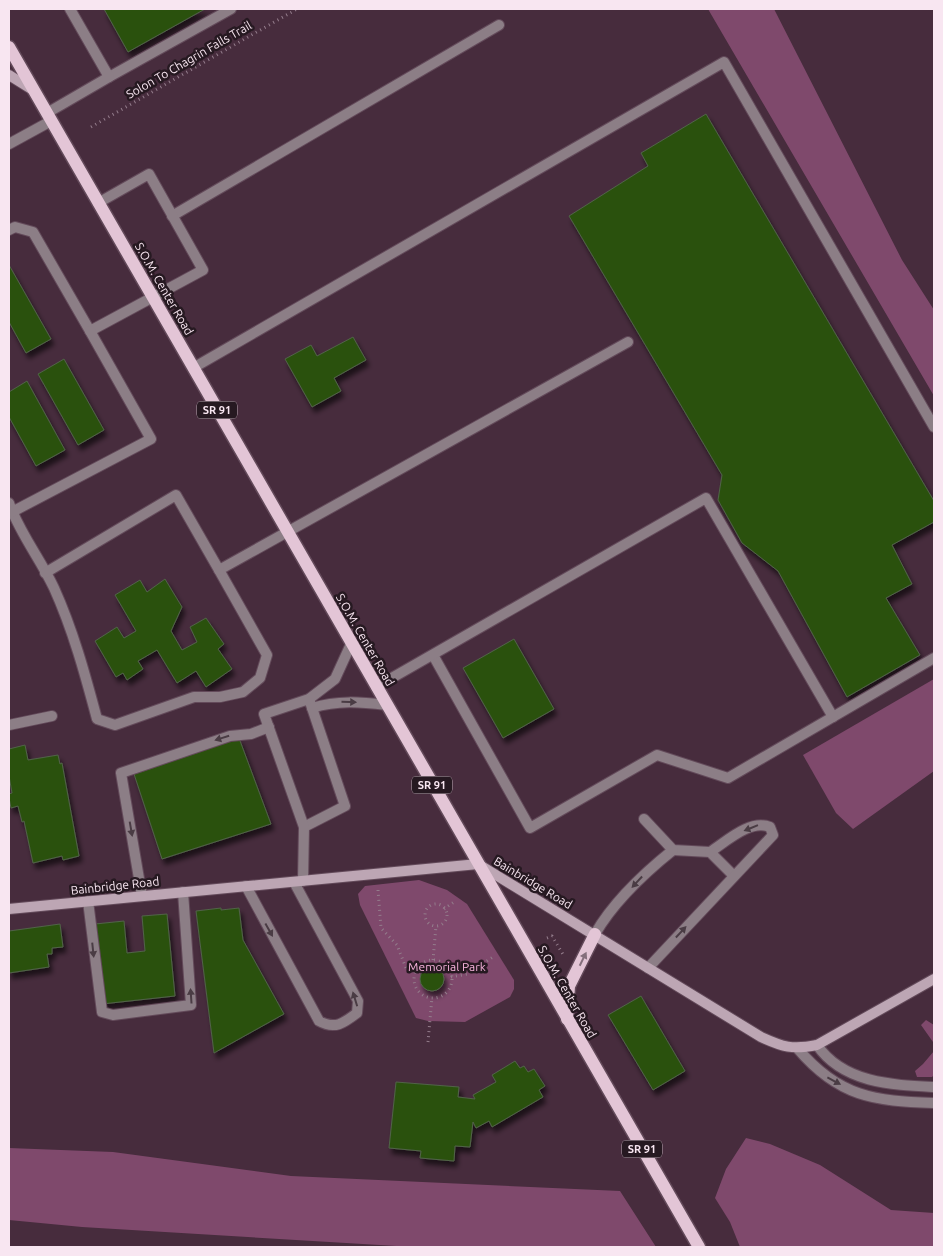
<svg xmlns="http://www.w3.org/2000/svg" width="943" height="1256" viewBox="0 0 943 1256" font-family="Ubuntu,sans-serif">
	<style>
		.green { fill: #7f496c }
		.building { fill: #2b5111; stroke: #516348; filter: url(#shadow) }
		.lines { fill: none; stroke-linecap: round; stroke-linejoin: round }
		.lane-casing { stroke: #634a5a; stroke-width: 12 }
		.secondary-casing { stroke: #634a5a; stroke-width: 12 }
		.primary-casing { stroke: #634a5a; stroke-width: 15 }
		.path { stroke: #947d8c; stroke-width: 3; stroke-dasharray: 1 4; stroke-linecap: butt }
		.lane { stroke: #8c7e86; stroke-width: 10 }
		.secondary { stroke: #bda6b4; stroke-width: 10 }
		.primary { stroke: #e3c5d6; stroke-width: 12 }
		.oneway { fill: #4a3c44 }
		.oneway2 { fill: #846f7c }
		.labels { text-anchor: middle; stroke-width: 5; stroke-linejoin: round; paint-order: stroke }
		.shield { fill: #261921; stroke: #b9a8b3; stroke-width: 1 }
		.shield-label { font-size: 11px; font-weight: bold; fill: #f8e6f1 }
		.street-label { font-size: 12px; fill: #f8e6f1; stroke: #261921 }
		.park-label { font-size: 12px; fill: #f8b4dd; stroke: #261921 }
	</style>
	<defs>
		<filter id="shadow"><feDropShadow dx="3" dy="5.5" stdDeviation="2.5" flood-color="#0009"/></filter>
	</defs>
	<rect width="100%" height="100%" fill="#472c3d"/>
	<g class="green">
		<polygon points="708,9 774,9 902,260 934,310 934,396"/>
		<polygon points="934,679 934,771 853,829 836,813 803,755"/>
		<polygon points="419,880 447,890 467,904 514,980 514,989 510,997 465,1022 428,1021 416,1018 360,905 358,894 365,886"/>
		<polygon points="926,1020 934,1025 934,1075 932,1077 917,1077 915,1071 923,1064 934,1051 933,1042 921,1025"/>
		<polygon points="746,1138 770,1144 820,1165 891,1210 934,1213 934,1247 740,1247 730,1222 715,1198 726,1169"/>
		<polygon points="9,1148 113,1152 291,1176 620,1191 656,1247 413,1247 82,1227 9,1220"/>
	</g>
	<g class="building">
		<polygon points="104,9 205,9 128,52"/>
		<polygon points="706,114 934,501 934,522 892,545 912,584 886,598 920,655 847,697 778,571 742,543 718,500 722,475 569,216 648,166 641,153"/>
		<polygon points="9,265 51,339 26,353 9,322"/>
		<polygon points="353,337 366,360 334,378 341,391 312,407 285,359 311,345 317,356"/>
		<polygon points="64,359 104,430 78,445 38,374"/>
		<polygon points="27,381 65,450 36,466 9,417 9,392"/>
		<polygon points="165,579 182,607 171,631 182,650 197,642 190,627 206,618 224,644 218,649 232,669 206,687 196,671 177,683 157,650 138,661 143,669 127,680 123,673 116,677 95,641 117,627 124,638 136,631 115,595 140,580 147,592"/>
		<polygon points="514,639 554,709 503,738 463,668"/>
		<polygon points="239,738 271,824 162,859 134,774"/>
		<polygon points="25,745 28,760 58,755 60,764 62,763 79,856 63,860 62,856 33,863 24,821 22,822 18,806 11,808 9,798 9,794 12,793 9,776 9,749"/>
		<polygon points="221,908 221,910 239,908 243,940 284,1014 214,1053 196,911"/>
		<polygon points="167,914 175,996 102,1004 95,924 124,921 127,953 145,951 142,916"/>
		<polygon points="60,924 63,947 52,948 52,954 47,954 49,967 9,973 9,931"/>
		<circle cx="432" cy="979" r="12"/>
		<polygon points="641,996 685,1071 653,1090 608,1015"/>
		<polygon points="515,1061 520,1068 524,1066 528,1072 534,1069 545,1086 539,1090 543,1097 492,1127 489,1121 476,1128 473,1122 470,1147 455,1146 454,1161 420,1158 421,1151 389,1148 396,1082 459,1087 458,1097 475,1099 473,1095 496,1082 492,1075"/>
	</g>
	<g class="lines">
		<defs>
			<g id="lane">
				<polyline points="109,77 231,9"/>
				<polyline points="47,113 109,77 70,9"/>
				<polyline points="9,144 51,121"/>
				<polyline points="172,216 499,25"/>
				<polyline points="9,230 15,227 33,232 90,331 203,270 149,174 98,203"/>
				<polyline points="193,368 724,62 934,427"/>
				<path d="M 9,503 C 20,534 40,558 54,588 C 73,630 85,674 97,719 L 115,725 L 194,697 L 220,697 L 243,692 L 260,678 L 267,655 L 219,570 L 628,342"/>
				<polyline points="12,512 151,439 90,331"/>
				<polyline points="45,573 176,495 219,570"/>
				<polyline points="433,655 530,828 657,755 728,778 934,658"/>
				<polyline points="376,687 706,498 833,717"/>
				<path d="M 312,708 C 338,700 360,702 387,705"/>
				<polyline points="9,725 52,716"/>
				<polyline points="644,819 673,850 710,852 734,876"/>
				<polyline points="304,827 345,806 309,699"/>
				<polyline points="303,881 304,827 264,714 309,699 335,679 351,644"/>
				<path d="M 246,886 L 319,1021 C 335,1030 344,1023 357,1013 L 358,1001 L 294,882"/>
				<polyline points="142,896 121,773 230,736 251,734 269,727"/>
				<polyline points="88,901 102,1012 113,1015 191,1005 183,892"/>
				<path d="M 595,934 C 614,901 643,874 673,850"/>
				<path d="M 648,968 L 773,835 L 770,827 C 750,819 727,841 710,852"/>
				<path d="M 817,1045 C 843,1083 892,1085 934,1087"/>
				<path d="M 798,1049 C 839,1097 874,1101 934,1103"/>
			</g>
			<g id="secondary">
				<polyline points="9,75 33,90"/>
				<path d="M 9,909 L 478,864 L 761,1037 C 783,1047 792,1050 817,1045 L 934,979"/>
			</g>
			<g id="primary">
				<polyline points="9,47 699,1247"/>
				<polyline points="567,1019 569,986 595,934"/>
			</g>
		</defs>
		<use href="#lane" class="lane-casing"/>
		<use href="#secondary" class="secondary-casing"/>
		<use href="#primary" class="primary-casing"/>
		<g class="path">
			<polyline points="91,127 297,9"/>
			<polyline points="378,890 381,928 397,945 406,968 416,971"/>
			<circle cx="436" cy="915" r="11"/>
			<polyline points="444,909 454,902"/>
			<polyline points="547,938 552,936 564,956"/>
			<polyline points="433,960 436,926"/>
			<circle cx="433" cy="979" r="19"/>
			<polyline points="451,977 467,974 493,957"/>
			<polyline points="428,1042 432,997"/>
		</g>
		<use href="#lane" class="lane"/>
		<use href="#secondary" class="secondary"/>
		<use href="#primary" class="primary"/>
	</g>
	<defs><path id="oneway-solid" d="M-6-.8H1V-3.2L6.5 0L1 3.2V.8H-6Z" transform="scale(1.25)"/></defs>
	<g class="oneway">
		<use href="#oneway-solid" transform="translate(349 702) rotate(1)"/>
		<use href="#oneway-solid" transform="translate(222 738) rotate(162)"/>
		<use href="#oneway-solid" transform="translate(751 828) rotate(158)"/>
		<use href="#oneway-solid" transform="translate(131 829) rotate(80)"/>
		<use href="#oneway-solid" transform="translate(637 882) rotate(133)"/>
		<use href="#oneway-solid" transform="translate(269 930) rotate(61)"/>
		<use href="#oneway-solid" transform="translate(681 932) rotate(-47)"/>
		<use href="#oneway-solid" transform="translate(93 950) rotate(84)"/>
		<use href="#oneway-solid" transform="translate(191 996) rotate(-94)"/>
		<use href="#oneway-solid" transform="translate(355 999) rotate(-107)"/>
		<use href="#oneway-solid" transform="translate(834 1081) rotate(28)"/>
	</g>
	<use class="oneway2" href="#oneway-solid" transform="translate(583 959) rotate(-64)"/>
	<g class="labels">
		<g class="shield">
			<rect x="197" y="401.5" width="40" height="17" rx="4"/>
			<rect x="412" y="776.5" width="40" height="17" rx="4"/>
			<rect x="622" y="1140.5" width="40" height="17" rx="4"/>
		</g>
		<g class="shield-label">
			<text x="217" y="414">SR 91</text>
			<text x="432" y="789">SR 91</text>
			<text x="642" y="1153">SR 91</text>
		</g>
		<g class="street-label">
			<text transform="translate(189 60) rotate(-30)" y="4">Solon To Chagrin Falls Trail</text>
			<text transform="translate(164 289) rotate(60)" y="4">S.O.M. Center Road</text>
			<text transform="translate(365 640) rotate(60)" y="4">S.O.M. Center Road</text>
			<text transform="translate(533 883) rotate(31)" y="4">Bainbridge Road</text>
			<text transform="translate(115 886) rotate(-6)" y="4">Bainbridge Road</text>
			<text transform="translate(567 992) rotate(60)" y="4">S.O.M. Center Road</text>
		</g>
		<g class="park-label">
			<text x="447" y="971">Memorial Park</text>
		</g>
	</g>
	<rect width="943" height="1256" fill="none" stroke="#f8e6f1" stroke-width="20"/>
</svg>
